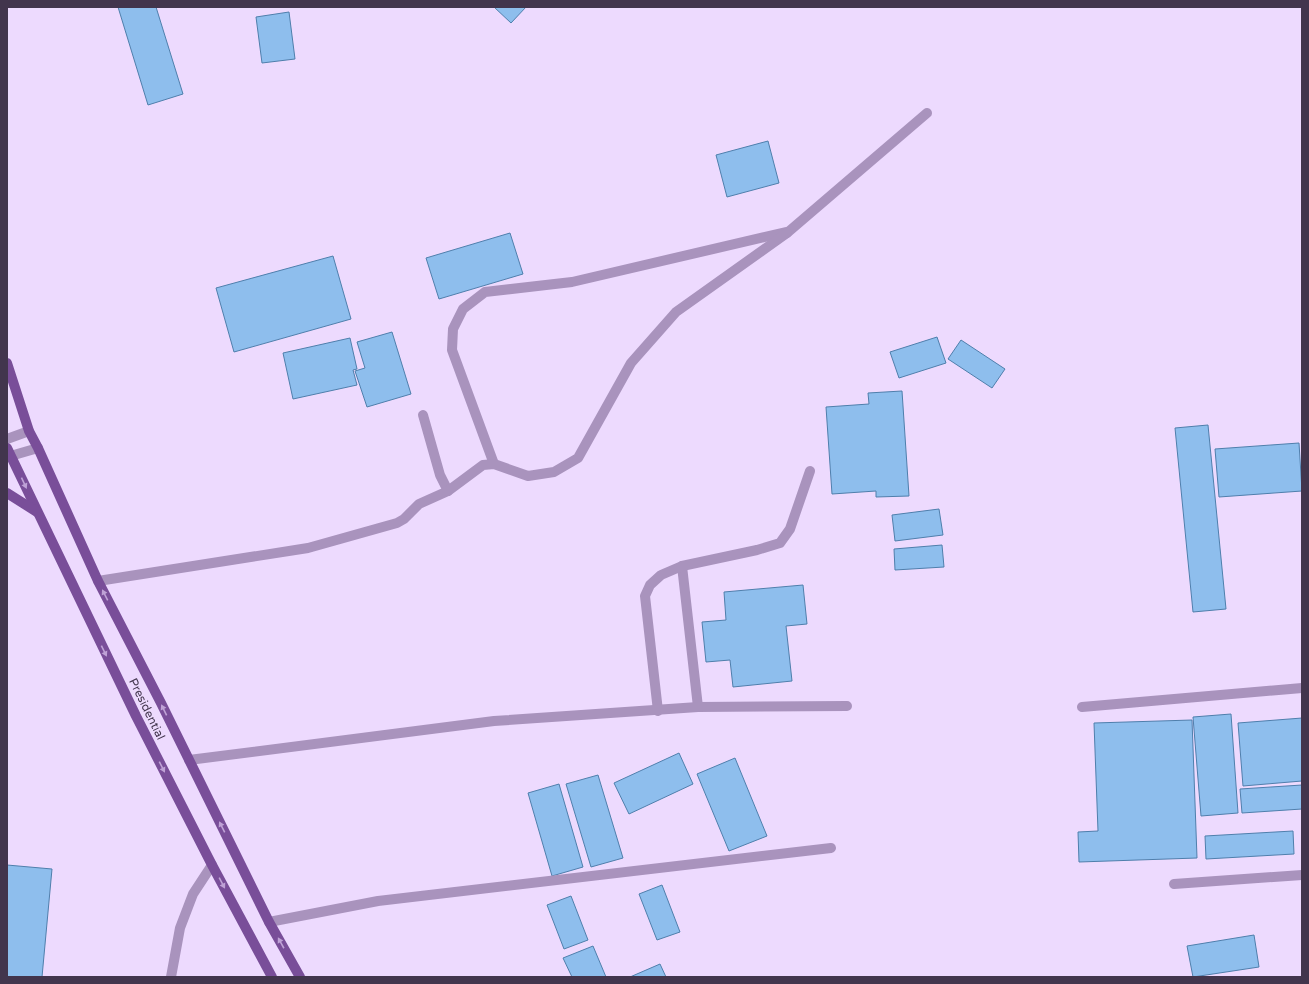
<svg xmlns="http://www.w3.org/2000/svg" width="1309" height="984" viewBox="0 0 1309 984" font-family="'Varela Round',sans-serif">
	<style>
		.building { fill: #8ebeed; stroke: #4f7fac }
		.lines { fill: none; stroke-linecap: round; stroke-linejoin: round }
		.service { stroke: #a993bd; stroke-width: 10 }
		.minor { stroke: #a993bd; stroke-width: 10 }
		.primary { stroke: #794e99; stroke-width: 10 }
		.oneway { fill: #bfa2d6 }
		.labels { text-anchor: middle; stroke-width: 4; stroke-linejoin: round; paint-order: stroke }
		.street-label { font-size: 12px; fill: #42354d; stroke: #eddafe }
	</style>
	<rect width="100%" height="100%" fill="#eddafe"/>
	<g class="building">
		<polygon points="118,7 156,7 183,94 148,105"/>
		<polygon points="494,7 526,7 511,23"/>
		<polygon points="289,12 295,59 262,63 256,17"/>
		<polygon points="768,141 779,183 727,197 716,155"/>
		<polygon points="510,233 523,274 439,299 426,258"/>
		<polygon points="333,256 351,319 234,352 216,288"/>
		<polygon points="392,332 411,394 367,407 355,371 365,368 357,342"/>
		<polygon points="937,337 946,363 899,378 890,352"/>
		<polygon points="350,338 357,369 353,370 357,385 293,399 283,353"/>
		<polygon points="961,340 1005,369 992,388 948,359"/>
		<polygon points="902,391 909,496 876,497 876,491 832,494 826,407 869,404 868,393"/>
		<polygon points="1208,425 1226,609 1193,612 1175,428"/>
		<polygon points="1299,443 1302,491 1219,497 1215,449"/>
		<polygon points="939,509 943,535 895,541 892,515"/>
		<polygon points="942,545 944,567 895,570 894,549"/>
		<polygon points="803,585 807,624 786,626 792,681 733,687 730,660 706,662 702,622 726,620 724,592"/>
		<polygon points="1231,714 1238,813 1201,816 1193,717"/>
		<polygon points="1302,718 1302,781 1243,786 1238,723"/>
		<polygon points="1192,720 1197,858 1079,862 1078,832 1098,831 1094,723"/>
		<polygon points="679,753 693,784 629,814 614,783"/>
		<polygon points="735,758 767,836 729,851 697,774"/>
		<polygon points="598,775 623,858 591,867 566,784"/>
		<polygon points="559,784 583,867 552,876 528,793"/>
		<polygon points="1302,785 1302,809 1242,813 1240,789"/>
		<polygon points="1293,831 1294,854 1206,859 1205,836"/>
		<polygon points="7,865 52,869 42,977 7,977"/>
		<polygon points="662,885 680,932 657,940 639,894"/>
		<polygon points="571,896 588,940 564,949 547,905"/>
		<polygon points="1254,935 1259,967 1193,977 1187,946"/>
		<polygon points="593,946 606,977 572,977 563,958"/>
		<polygon points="660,964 666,977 630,977"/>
	</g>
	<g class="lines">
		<g class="service">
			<polyline points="423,415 440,475 448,491"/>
			<polyline points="494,464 452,350 453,329 463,309 485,292 572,282 786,232 787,233 927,113"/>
			<polyline points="682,566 698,707"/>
			<polyline points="98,581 308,548 397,523 404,519 419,504 448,491 483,465 494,464 528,476 554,472 578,458 631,363 676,312 787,233"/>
			<polyline points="658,711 645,596 650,585 661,575 682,566 757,550 780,543 790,529 810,471"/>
			<polyline points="189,760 494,721 698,707 847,706"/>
			<polyline points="269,922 378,901 831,848"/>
		</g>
		<g class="minor">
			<polyline points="7,439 29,431"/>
			<polyline points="7,457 38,448"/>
			<polyline points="1082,707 1302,688"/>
			<polyline points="1174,884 1302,875"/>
			<polyline points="171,977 180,928 193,894 212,865"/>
		</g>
		<g class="primary">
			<polyline points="7,363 29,431 38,448 98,581 161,703 269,922 300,977"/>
			<polyline points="7,448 136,716 212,865 272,977"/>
			<polyline points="7,493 37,512"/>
		</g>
	</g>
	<defs><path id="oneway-solid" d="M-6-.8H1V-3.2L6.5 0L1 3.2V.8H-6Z"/></defs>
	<g class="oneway">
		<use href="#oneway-solid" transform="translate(24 483) rotate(65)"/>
		<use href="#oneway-solid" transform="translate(105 595) rotate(-117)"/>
		<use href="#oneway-solid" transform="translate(104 651) rotate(64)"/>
		<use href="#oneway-solid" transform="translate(164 710) rotate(-116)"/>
		<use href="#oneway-solid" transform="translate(162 767) rotate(63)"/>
		<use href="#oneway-solid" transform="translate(222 827) rotate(-117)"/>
		<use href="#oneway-solid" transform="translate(222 883) rotate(62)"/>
		<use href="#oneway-solid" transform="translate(281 943) rotate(-119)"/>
	</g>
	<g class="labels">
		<g class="street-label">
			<text transform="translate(147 709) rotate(64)" y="4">Presidential</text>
		</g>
	</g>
	<rect width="1309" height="984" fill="none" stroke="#42354d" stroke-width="16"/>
</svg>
